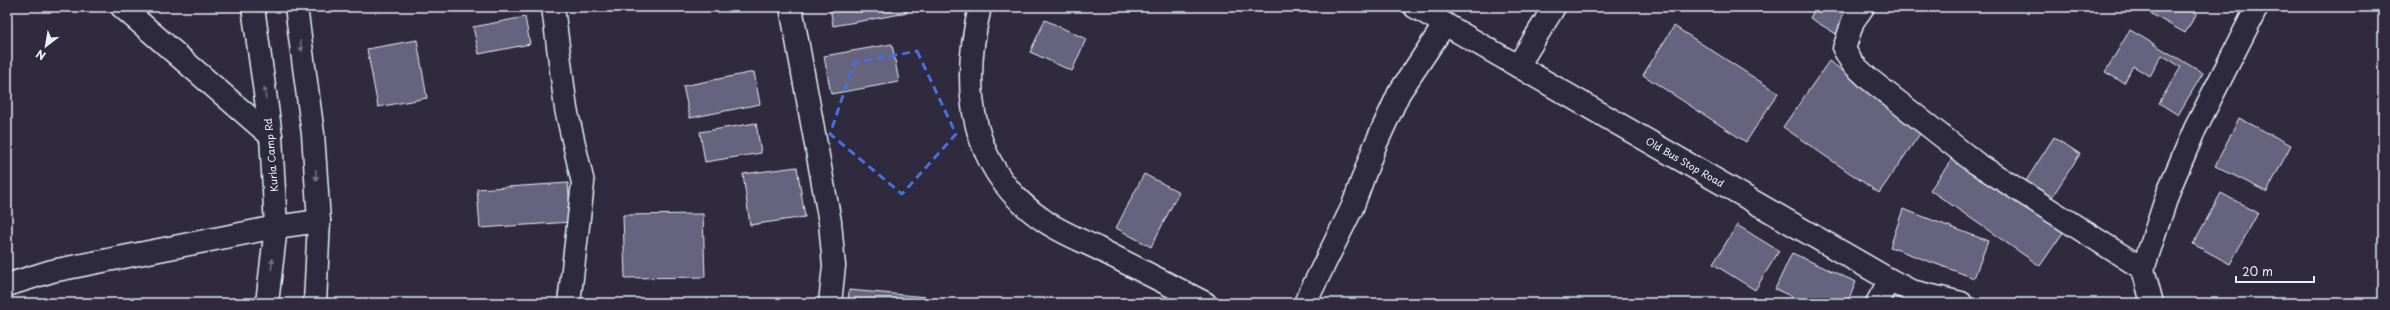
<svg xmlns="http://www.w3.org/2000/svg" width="2390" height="310" viewBox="0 0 2390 310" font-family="'Playpen Sans',sans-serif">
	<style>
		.building { fill: #66647e; stroke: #e8f1f8 }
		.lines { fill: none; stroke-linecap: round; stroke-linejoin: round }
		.minor-casing { stroke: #e8f1f8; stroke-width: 25 }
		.tertiary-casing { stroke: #e8f1f8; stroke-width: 25 }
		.secondary-casing { stroke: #e8f1f8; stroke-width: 25 }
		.minor { stroke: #2f2a3d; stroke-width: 22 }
		.tertiary { stroke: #2f2a3d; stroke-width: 22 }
		.secondary { stroke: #2f2a3d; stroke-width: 22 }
		.oneway { fill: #70707e }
		.marked { fill: none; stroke: #466fde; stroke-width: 3; stroke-dasharray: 8 5; stroke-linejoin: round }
		.labels { text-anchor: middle; stroke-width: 3; stroke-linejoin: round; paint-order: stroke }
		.street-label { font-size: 10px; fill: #e8f1f8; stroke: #2f2a3d }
	</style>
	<rect width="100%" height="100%" fill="#2f2a3d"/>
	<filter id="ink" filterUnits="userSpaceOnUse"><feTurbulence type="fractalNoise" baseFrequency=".025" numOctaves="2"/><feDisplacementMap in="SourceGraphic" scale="8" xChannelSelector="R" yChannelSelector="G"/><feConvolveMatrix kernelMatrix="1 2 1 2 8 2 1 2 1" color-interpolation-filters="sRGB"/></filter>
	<g filter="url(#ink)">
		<g class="building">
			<polygon points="830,7 905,7 907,13 833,26"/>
			<polygon points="1816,7 1854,7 1838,35 1810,18"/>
			<polygon points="2139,7 2187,7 2197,13 2185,33"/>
			<polygon points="525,17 530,44 479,54 473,27"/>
			<polygon points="1045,20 1086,39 1072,71 1030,52"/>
			<polygon points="1674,26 1778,93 1746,142 1643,75"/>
			<polygon points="2130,30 2203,73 2178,115 2159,103 2181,67 2162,55 2150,76 2133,66 2124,83 2105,72"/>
			<polygon points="417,40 427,98 378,107 367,49"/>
			<polygon points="892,44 899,82 831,94 824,56"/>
			<polygon points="1829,61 1924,128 1879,193 1783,127"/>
			<polygon points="754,72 760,104 690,118 683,86"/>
			<polygon points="2239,118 2291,145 2267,192 2215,166"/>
			<polygon points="756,123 761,153 705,162 700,132"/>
			<polygon points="2054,137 2080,154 2048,203 2022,187"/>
			<polygon points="1955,155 2064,231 2040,266 1930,190"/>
			<polygon points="797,167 805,217 750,225 743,174"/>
			<polygon points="1144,174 1179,192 1151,247 1116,228"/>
			<polygon points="568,183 571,222 480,228 477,189"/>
			<polygon points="2221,193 2258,213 2230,264 2193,244"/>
			<polygon points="1903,209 1988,241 1974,278 1890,247"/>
			<polygon points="703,214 705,277 625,278 623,215"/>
			<polygon points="1737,225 1779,251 1755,290 1713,264"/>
			<polygon points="1792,253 1856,282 1847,303 1806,303 1775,289"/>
			<polygon points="849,290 927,297 927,303 848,303"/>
		</g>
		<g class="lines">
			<defs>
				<g id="minor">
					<polyline points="122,7 271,136"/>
					<polyline points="553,7 566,109 583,183 569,303"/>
					<polyline points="791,7 830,222 834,266 830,303"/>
					<path d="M 980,7 C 960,89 970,172 1046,222 C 1061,232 1080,240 1097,248 C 1133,266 1169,285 1205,303"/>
					<polyline points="1863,7 1853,21 1844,49 1852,63 1869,79 1976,163 2143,269"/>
					<polyline points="1518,66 1554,7"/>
					<polyline points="7,285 52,271 276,227 319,221"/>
					<polyline points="1305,303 1352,208 1374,148 1399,93 1445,24"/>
					<polyline points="1877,303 1890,280"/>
					<polyline points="2152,303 2143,269 2170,187 2195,129 2257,7"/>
				</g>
				<polyline id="tertiary" points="1415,7 1890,280 1911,291 1961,303"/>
				<g id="secondary">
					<polyline points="253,7 271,136 276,227 267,303"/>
					<polyline points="296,7 313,134 319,221 315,303"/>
				</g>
			</defs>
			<use href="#minor" class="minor-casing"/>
			<use href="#tertiary" class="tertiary-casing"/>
			<use href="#secondary" class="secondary-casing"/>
			<use href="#minor" class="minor"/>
			<use href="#tertiary" class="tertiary"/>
			<use href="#secondary" class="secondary"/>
		</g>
		<defs><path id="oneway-solid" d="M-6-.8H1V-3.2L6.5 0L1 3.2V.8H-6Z"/></defs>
		<g class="oneway">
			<use href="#oneway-solid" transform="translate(301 46) rotate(82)"/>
			<use href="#oneway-solid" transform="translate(265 93) rotate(-98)"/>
			<use href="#oneway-solid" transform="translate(316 175) rotate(86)"/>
			<use href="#oneway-solid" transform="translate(272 264) rotate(-83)"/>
		</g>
	</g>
	<path class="marked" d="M 917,51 L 956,134 L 902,194 L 830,134 L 854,63 Z"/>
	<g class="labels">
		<g class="street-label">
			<text transform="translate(271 155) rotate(-95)" y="4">Kurla Camp Rd</text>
			<text transform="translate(1685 162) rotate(30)" y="4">Old Bus Stop Road</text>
		</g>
	</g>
	<rect width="2390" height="310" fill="none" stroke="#2f2a3d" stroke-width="24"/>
	<rect x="12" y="12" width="2366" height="286" fill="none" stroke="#e8f1f8" stroke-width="1.5" filter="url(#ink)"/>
	<g transform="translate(46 46) rotate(211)" stroke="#2f2a3d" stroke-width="3" paint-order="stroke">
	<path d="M0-3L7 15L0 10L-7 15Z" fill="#e8f1f8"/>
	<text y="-6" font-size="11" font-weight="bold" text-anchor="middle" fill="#e8f1f8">N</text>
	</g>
	<path d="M2236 276v6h78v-6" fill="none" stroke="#e8f1f8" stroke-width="2"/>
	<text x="2242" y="276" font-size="12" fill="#e8f1f8" stroke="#2f2a3d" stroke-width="3" paint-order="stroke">20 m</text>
</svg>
